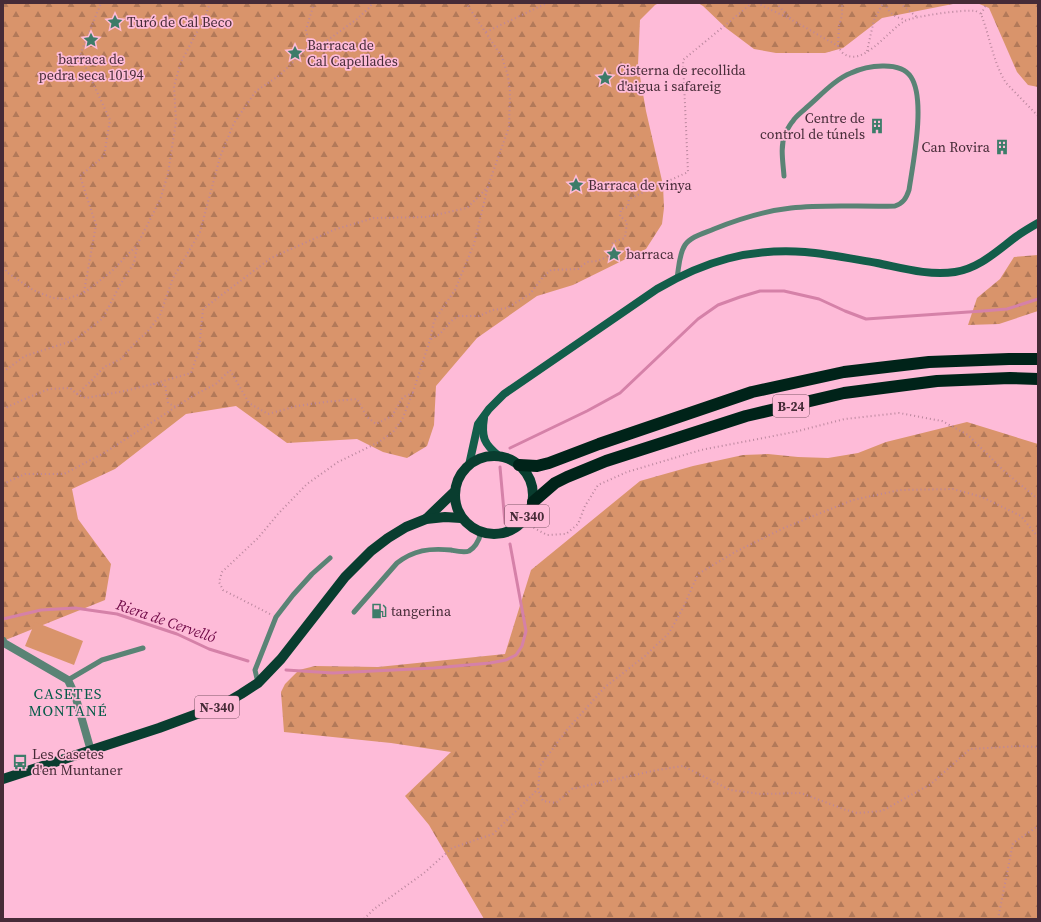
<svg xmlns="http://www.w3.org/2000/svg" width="1041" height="922" viewBox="0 0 1041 922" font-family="'Source Serif 4',serif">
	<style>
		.forest { fill: url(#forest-firs) }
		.green { fill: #d9946b }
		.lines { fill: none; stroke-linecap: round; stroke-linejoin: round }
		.stream { stroke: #d581a8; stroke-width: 3 }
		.path { stroke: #bb879e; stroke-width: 2; stroke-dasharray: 1 3; stroke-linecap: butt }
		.lane { stroke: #5a8375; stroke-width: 5 }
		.street { stroke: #5a8375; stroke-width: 8 }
		.secondary { stroke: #135d4a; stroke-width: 8 }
		.primary { stroke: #093d2f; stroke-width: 10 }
		.highway { stroke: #002319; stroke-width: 12 }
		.labels { text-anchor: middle; stroke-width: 3.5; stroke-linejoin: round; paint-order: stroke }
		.shield { fill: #febbd8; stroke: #7d5667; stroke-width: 1 }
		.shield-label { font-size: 13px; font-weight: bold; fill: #462b37 }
		.poi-label { font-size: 14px; fill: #462b37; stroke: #febbd8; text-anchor: start }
		.water-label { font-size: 15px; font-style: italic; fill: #700a47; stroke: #febbd8 }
		.neighbourhood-label { font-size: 15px; letter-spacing: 1px; fill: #065b48; stroke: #febbd8 }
	</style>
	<defs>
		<pattern id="forest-firs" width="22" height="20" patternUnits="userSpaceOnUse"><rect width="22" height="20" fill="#d9946b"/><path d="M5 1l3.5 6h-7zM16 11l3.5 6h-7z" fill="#b27959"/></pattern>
	</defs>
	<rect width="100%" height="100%" fill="#febbd8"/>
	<g class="forest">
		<polygon points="3,3 659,3 655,5 640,20 638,65 646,111 663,185 664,208 662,224 646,249 573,285 537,296 477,338 436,386 434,425 427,446 407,458 383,452 357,439 287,443 236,406 186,414 115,469 72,489 78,519 111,564 105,600 3,641"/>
		<polygon points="698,3 958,3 882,18 843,48 825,53 776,53 754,49 726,28 703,6"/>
		<polygon points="977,3 1038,3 1038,87 1028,85 1017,72 989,8"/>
		<polygon points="1038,255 1038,311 999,324 968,325 977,298 1000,279 1014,257"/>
		<polygon points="967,422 1038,444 1038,919 484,919 429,825 405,796 451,752 391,743 284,732 281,692 285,684 299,670 315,666 378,667 505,654 531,570 640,481 693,466 743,455 768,454 798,457 828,458 858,453 886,442"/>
	</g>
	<polygon class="green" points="35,622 83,641 74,665 25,646"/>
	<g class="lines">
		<g class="stream">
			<polyline points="510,448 587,411 620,393 698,319 718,305 740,297 760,291 784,291 819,299 845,311 866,319 983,311 1007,309 1038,299"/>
			<polyline points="500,467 505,523"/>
			<polyline points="3,619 41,610 75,608 117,614 177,634 209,649 248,661"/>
			<polyline points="286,670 333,673 434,668 490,663 506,660 516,655 522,646 526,631 510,544"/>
		</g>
		<g class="path">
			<polyline points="314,3 306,30 310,47 325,42 357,19 370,7 372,3"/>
			<polyline points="757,3 790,19"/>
			<path d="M 776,3 L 792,20 L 838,46 C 840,49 841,52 844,54 C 864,67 889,29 905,21 C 914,16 966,9 976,11 C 977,12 980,13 981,14 C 990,37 993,62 1006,83 L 1038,116"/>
			<path d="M 885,3 C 889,14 895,17 906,20"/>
			<polyline points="900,3 902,5 917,17"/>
			<polyline points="981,14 987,3"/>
			<polyline points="486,32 547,3"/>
			<polyline points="838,46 839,26 841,19 842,14 842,3"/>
			<polyline points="867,51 874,20 883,3"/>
			<polyline points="3,267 8,273 33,290 53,298 66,299 84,293 112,271 137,245 160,200 168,174 176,121 174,86 181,62 205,17 210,3"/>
			<polyline points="84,292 96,225 80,176 104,156 110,120 80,55 101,3"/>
			<polyline points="431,339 440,334 451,321 459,316 479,316 493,310 507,308 530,294 543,277 551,270 578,269 587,262 597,261 610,256 613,242 625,238 627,222 620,216 621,209 628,207 629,199 688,172 683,60 752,3"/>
			<polyline points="3,372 25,356 75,340 103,318 120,285 134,263 137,247"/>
			<polyline points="153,384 191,373 199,350 203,309 271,258 336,229 374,218 426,217 467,208 488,187"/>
			<polyline points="77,394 90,382 104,367 121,359 135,343 148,331 160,315 173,278 200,232 220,157 234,123 256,91 280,75 309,46"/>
			<polyline points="3,409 27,398 49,389 70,388 77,394 86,398 125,391 153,384 165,385 168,403 176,407"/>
			<polyline points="3,484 25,474 64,474 104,453 196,394 216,384 230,370 249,403 268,414 297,406 325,402 357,399 367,417 376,424 392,416 403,397 413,393"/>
			<polyline points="523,522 547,535 566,534 578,524 585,506 598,485 627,472 701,450 794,432 845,419 899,413 942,421 968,435 1005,472 1038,499"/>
			<polyline points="1038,537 1021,516 982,497 953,489 900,490 853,500 786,527 735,552 698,574 683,608 669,633 645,656 605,687 566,731 540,766 538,790 543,801 556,803 572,789 657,770 683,766 730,790 761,794 801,793 846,810 857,813 882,811 931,784 970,749 1020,746 1038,747"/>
			<polyline points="270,614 223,590 219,582 222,572 258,538 278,514 307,484 338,462 379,442 393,432 402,420 413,392 430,340 434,321 455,290 474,244 488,186 509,127 510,92 508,76 502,57 466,3"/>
			<polyline points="364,919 374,909 424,873 452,848 493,834 537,790"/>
			<polyline points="998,919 1013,843 1038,826"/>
		</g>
		<g class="lane">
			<path d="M 677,278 C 679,267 679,254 685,245 C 691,236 705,233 714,229 C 739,219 764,211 791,208 C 825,204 860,207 895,206 C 903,203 906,199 909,190 C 913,163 926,100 911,77 C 900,60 866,66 851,73 C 835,79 819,97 806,108 C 802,112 796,116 793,121 C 790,124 787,130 785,134 C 780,147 783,162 784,176"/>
			<path d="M 354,612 L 397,563 C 414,550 429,548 451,550 C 456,551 464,553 469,551 C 476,547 479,540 481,533"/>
			<polyline points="68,680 102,660 143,648"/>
			<polyline points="258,683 255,670 276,617 293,595 312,574 330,558"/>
		</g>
		<polyline class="street" points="3,641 4,643 68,680 75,695 91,751"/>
		<g class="secondary">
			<path d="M 484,418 C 481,437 484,444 499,456"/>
			<path d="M 469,465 L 478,424 L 489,409 L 504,394 L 657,289 C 705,261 749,248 805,252 C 829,254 853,259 877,263 C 902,268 929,276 955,272 C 980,268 998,250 1017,236 C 1024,231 1031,227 1038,223"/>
		</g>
		<g class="primary">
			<circle cx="494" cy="495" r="39"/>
			<polyline points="426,519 454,492"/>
			<polyline points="3,779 159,728 224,704 241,694 258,683 281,659 345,577 371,551 388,538 406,527 426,519 445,517 461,518"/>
		</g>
		<g class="highway">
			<polyline points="519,465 537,466 549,463 599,444 752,392 844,372 929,362 1009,359 1038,359"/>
			<polyline points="533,502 555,483 567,477 606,461 746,416 844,393 937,381 1010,378 1038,379"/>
		</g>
	</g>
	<defs>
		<symbol id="sight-bare" viewBox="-9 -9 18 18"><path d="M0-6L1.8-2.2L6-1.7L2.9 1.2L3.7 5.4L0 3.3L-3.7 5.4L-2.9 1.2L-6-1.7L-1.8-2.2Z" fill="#3d7c69" stroke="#febbd8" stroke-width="2.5" paint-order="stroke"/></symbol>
		<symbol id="building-bare" viewBox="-9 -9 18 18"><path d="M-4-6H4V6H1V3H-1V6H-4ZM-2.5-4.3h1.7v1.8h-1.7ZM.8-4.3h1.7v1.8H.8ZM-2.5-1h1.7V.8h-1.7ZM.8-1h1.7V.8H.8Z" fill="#3d7c69" stroke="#febbd8" stroke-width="2.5" paint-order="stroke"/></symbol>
		<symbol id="fuel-bare" viewBox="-9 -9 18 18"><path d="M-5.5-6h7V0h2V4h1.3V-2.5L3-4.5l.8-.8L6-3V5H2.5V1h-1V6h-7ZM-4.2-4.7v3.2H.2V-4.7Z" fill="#3d7c69" stroke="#febbd8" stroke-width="2.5" paint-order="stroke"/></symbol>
		<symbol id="bus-bare" viewBox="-9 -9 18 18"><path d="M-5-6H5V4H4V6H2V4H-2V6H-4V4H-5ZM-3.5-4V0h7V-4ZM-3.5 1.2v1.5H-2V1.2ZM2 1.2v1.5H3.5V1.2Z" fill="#3d7c69" stroke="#febbd8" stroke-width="2.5" paint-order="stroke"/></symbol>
	</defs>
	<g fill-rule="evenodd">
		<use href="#sight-bare" x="104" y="11" width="22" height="22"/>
		<use href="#sight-bare" x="80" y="29" width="22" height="22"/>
		<use href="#sight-bare" x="284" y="42" width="22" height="22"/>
		<use href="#sight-bare" x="594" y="67" width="22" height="22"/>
		<use href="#building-bare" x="866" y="115" width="22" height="22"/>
		<use href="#building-bare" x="991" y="136" width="22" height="22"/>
		<use href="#sight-bare" x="565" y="174" width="22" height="22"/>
		<use href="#sight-bare" x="603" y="243" width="22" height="22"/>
		<use href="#fuel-bare" x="368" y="600" width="22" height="22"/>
		<use href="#bus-bare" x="9" y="751" width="22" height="22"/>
	</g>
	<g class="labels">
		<g class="shield">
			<rect x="773" y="395" width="36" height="22" rx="3"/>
			<rect x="505" y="505" width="44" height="22" rx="3"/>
			<rect x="195" y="696" width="44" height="22" rx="3"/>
		</g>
		<g class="shield-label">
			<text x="791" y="411">B-24</text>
			<text x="527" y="521">N-340</text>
			<text x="217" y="712">N-340</text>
		</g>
		<g class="poi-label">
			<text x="127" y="27">Turó de Cal Beco</text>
			<text x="307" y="50">Barraca de<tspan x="307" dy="16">Cal Capellades</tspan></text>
			<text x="91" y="64" text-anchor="middle">barraca de<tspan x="91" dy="16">pedra seca 10194</tspan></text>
			<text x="617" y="75">Cisterna de recollida<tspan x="617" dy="16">d'aigua i safareig</tspan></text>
			<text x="865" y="123" text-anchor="end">Centre de<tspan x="865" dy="16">control de túnels</tspan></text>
			<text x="990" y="152" text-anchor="end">Can Rovira</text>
			<text x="588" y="190">Barraca de vinya</text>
			<text x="626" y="259">barraca</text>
			<text x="391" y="616">tangerina</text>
			<text x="32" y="759">Les Casetes<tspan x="32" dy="16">d'en Muntaner</tspan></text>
		</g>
		<g class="water-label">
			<text transform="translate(166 621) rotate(19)" y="5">Riera de Cervelló</text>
		</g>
		<g class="neighbourhood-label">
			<text x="68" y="699">CASETES<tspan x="68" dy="17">MONTANÉ</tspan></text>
		</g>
	</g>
	<rect width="1041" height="922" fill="none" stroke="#462b37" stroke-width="8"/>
</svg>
